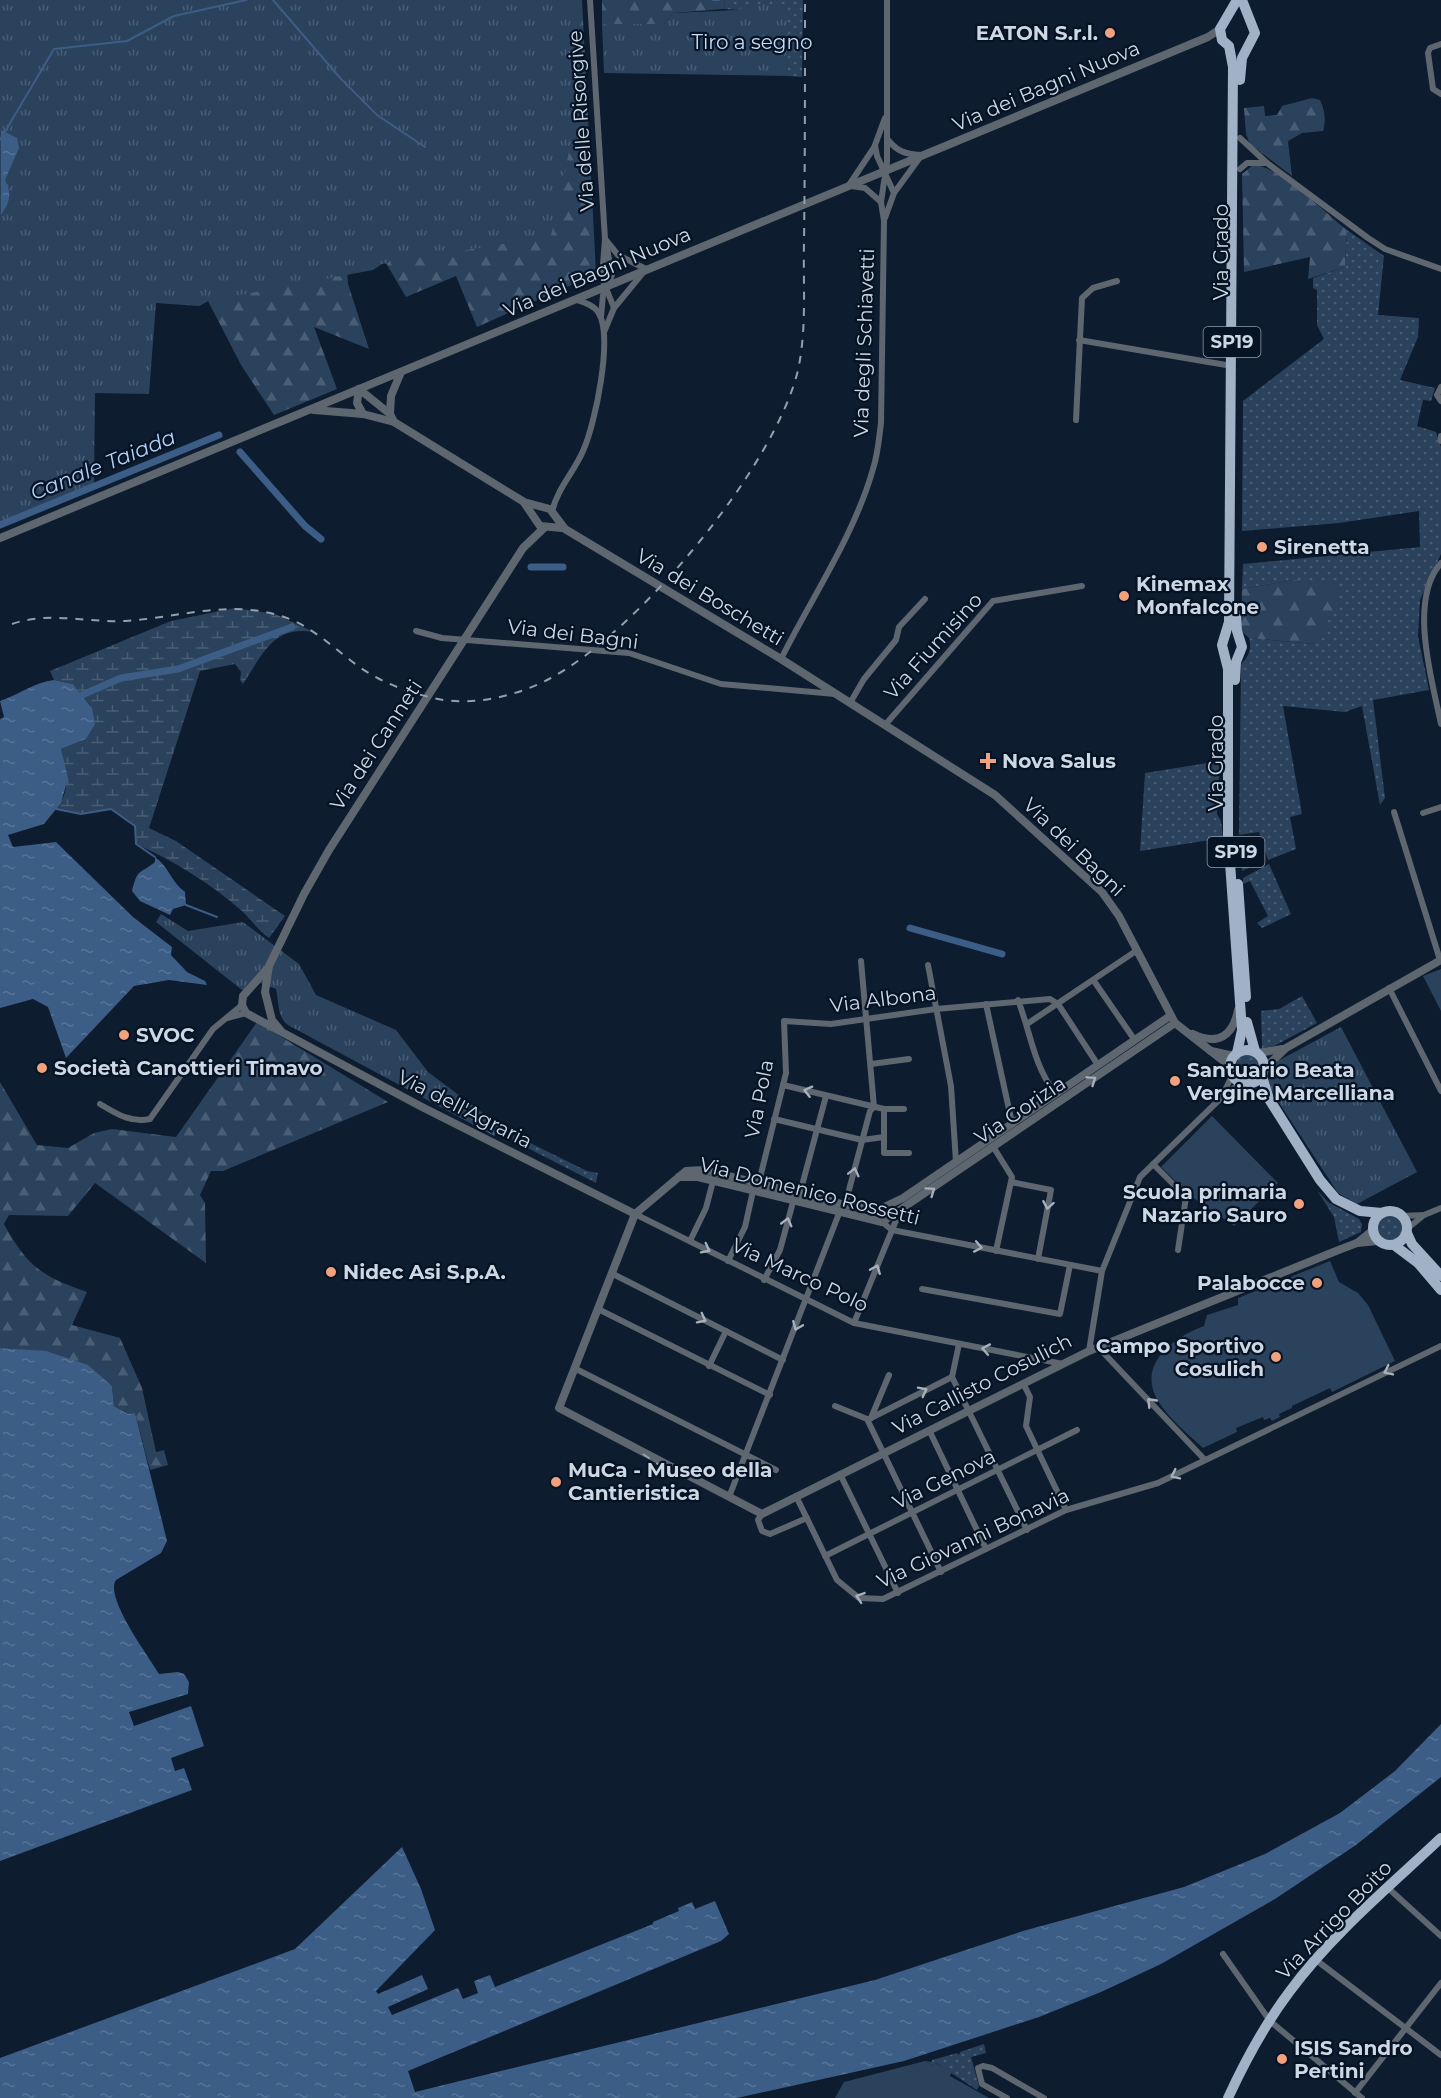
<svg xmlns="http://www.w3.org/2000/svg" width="1441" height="2098" viewBox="0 0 1441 2098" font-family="Montserrat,sans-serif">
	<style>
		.grass { fill: url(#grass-dots) }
		.forest { fill: url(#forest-firs) }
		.wetland { fill: url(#wetland-marsh) }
		.park { fill: url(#park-tufts) }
		.garden { fill: #2b425d }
		.water { fill: url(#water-ripples) }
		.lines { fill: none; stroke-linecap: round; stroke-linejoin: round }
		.stream { stroke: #3c5d86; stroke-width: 2 }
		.canal { stroke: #3c5d86; stroke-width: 7 }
		.minor { stroke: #5e6670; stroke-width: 6 }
		.tertiary { stroke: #5e6670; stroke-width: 8 }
		.primary { stroke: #a1b1c6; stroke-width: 10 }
		.rail { stroke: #95a0af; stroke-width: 2; stroke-dasharray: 8 8; stroke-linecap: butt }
		.oneway { stroke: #a7b0bc }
		.poi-dot { fill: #f2a17e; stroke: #051324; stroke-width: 2 }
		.labels { text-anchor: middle; stroke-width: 4.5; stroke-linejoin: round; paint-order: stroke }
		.shield { fill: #051324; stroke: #929dab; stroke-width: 1.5 }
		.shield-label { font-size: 18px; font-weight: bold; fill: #ced8e5 }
		.poi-label { font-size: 20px; font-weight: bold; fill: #ced8e5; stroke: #051324; text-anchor: start }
		.park-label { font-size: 20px; fill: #c6dbf6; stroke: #051324 }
		.street-label { font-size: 20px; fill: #ced8e5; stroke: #051324 }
		.water-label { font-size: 21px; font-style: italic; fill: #b1d0f7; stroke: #051324 }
	</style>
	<defs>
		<pattern id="grass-dots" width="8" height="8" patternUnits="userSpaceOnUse" patternTransform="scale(1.5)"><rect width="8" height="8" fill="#2b425d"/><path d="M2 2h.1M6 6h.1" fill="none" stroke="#495d74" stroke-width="1.8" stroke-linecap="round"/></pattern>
		<pattern id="forest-firs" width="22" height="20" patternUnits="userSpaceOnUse" patternTransform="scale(1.5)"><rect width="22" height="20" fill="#2b425d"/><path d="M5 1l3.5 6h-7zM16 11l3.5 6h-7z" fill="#495d74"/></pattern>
		<pattern id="wetland-marsh" width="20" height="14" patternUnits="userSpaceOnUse" patternTransform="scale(1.5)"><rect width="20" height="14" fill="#2b425d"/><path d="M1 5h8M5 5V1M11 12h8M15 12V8" fill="none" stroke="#495d74"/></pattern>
		<pattern id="park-tufts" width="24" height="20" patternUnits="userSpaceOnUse" patternTransform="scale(1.5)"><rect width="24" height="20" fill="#2b425d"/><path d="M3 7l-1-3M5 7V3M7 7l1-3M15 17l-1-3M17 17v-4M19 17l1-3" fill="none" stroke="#495d74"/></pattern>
		<pattern id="water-ripples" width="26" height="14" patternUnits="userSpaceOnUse" patternTransform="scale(1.5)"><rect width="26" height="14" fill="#3c5d86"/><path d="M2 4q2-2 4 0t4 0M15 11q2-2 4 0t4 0" fill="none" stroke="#577497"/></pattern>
	</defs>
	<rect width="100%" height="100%" fill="#0d1c2f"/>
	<g class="grass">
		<polygon points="725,0 803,0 802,77 788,76 788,4 739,10 724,9"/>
		<path d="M 1347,230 L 1384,256 L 1378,315 L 1419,318 L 1418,337 L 1400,380 L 1435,388 L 1431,401 L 1423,400 L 1417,426 L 1436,432 L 1441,447 L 1441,554 L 1420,600 L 1418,636 L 1429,690 L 1373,700 L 1385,798 L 1380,805 L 1362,706 L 1345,712 L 1283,706 L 1302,814 L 1290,817 L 1296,849 L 1268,860 L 1259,832 L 1239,835 L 1241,664 C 1249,656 1252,649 1249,638 L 1315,644 L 1294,580 L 1242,589 L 1243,564 L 1420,547 L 1419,511 L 1339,523 L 1242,531 L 1243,401 L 1324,339 L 1317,325 L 1317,290 L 1313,288 L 1313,278 L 1345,267 Z"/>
		<polygon points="1220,761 1217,814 1221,821 1223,838 1140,851 1145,773"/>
		<polygon points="1239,841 1247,841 1253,866 1242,871"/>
		<polygon points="1269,864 1291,914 1262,928 1257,923 1268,916 1250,881 1243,884 1243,878"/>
		<polygon points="1302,996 1317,1023 1274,1046 1262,1048 1261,1011 1279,1009"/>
		<circle cx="1248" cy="1067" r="14"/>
		<polygon points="514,1135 587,1171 598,1173 596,1183 512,1140"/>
		<polygon points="1317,1190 1328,1202 1359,1219 1362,1224 1361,1232 1339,1242 1334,1217"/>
		<circle cx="1390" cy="1228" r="14"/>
		<polygon points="984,2044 986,2053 971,2057 979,2086 977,2090 936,2063 933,2066 925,2061 932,2062 932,2060 957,2053 959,2055 960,2052"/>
	</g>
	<g class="forest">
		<polygon points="498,0 582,0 596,274 477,327 456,276 406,297 383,258"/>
		<polygon points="602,0 725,0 724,9 673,13 664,24 602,24"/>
		<path d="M 1312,98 L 1320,100 C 1325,111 1326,120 1323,131 L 1302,133 L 1288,141 L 1292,176 L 1250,144 L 1246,134 L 1244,108 L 1264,106 L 1265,116 L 1277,115 L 1282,106 Z"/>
		<path d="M 1253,165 C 1277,164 1326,214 1347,230 L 1345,267 L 1308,279 L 1310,257 L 1244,272 L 1242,174 Z"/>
		<polygon points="0,214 347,269 348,284 369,349 314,327 337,389 274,415 241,365 208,301 199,306 154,300"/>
		<polygon points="1294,580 1333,582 1339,593 1334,610 1315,644 1249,638 1241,631 1242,589"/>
		<path d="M 257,1022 L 388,1102 L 223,1171 L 211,1171 L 200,1195 L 205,1203 L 206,1263 L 95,1183 L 68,1216 L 9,1215 L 4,1224 C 28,1267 41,1276 87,1292 L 72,1325 L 120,1338 L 142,1388 L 156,1452 L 164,1450 L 168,1465 L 150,1470 L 135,1413 L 128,1414 L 114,1406 L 112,1386 C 74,1354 48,1351 0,1348 L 0,1082 L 37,1145 L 68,1148 L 94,1133 L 112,1129 L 176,1137 Z"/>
	</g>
	<path class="wetland" d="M 235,608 L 275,614 L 314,632 C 273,625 263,654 243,684 L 240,680 L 241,672 L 235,664 L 200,671 L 149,828 L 176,841 L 285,916 L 269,938 C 258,930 252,921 243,912 C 212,884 174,861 136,844 L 135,826 L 111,809 L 81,814 L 56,809 C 73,788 64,772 61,749 L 86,739 L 90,705 L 73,684 L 54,680 L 50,671 L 171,621 Z"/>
	<g class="park">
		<polygon points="0,0 575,0 576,119 551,236 382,264 373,270 208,301 199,306 156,303 149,394 95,393 94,485 0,523"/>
		<polygon points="747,4 788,4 788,76 604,73 602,24 664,24 673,13 739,10"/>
		<path d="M 161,914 L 188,931 L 243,922 L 299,964 L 316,995 L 396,1030 L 428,1072 L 500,1126 L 494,1136 L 288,1025 C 277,1017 279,1002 276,989 L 255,981 L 249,989 L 242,990 L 156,922 Z"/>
		<path d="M 1341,1027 L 1417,1172 L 1357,1204 L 1338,1193 L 1274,1095 C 1268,1083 1266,1072 1276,1062 Z"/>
	</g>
	<g class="garden">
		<polygon points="1441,969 1441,1011 1423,976"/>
		<polygon points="1212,1116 1278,1183 1234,1226 1192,1197 1161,1167"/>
		<path d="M 1330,1261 L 1339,1282 L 1358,1293 L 1368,1305 L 1395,1361 L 1332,1392 L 1330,1388 L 1292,1406 L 1292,1408 L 1279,1414 L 1280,1417 L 1272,1421 L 1270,1418 L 1264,1420 L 1263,1417 L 1236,1428 L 1237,1432 L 1203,1448 C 1188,1434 1169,1419 1158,1401 C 1136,1364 1174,1337 1204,1326 L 1207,1315 L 1238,1305 L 1238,1298 Z"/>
		<polygon points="925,2061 933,2066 935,2063 952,2072 950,2076 989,2098 835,2098 844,2082"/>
	</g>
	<g class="water">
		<path d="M 1,130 L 17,138 L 19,148 L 5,180 C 12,194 10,202 1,215 Z"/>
		<path d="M 54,680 L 73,684 L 92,708 L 95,724 L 86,739 L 61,749 L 68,778 L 61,803 L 44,824 L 8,835 L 13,847 L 56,842 L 133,917 L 172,947 L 171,955 L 187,972 L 205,981 L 207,985 L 169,980 L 134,986 L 66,1058 L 48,1007 L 33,999 L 0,1008 L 0,719 L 4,717 L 0,701 C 18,695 35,682 54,680 Z"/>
		<path d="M 155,857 C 169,867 171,882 185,892 L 186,905 L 173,909 L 170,915 L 140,901 L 132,891 C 138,867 139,875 155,862 Z"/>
		<path d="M 0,1348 L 46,1351 L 88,1365 L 112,1386 L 114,1406 L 128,1414 L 135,1413 L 167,1541 L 161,1553 L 116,1580 C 104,1597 149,1657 159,1674 L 178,1672 L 184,1674 L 189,1682 L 188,1694 L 129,1712 L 134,1726 L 191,1706 L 204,1746 L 171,1758 L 175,1771 L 184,1768 L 192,1790 L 0,1861 Z"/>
		<polygon points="1441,1724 1441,1777 1356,1845 1275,1899 1161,1964 1101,1992 1039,2017 904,2061 737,2098 0,2098 0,2058 295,1949 402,1847 421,1889 435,1930 376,1991 378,1994 422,1975 428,1989 388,2007 392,2015 458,1988 463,1999 478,1993 474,1981 490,1975 495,1987 653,1924 653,1922 679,1911 678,1908 692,1902 695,1909 715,1901 729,1934 721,1941 408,2071 415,2092 875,1980 1023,1931 1184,1887 1265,1854 1340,1813 1395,1771"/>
	</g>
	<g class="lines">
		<g class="stream">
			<polyline points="273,0 341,79 377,115 425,147"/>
			<polyline points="713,0 719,0"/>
			<polyline points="0,140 54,49 127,41 174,16 246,0"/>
			<polyline points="56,809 81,814 111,809 135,826 136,844 155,857"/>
			<polyline points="186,905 217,917"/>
		</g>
		<g class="canal">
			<polyline points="240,452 305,526 321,539"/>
			<polyline points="0,525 219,435"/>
			<polyline points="531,567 563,567"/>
			<polyline points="82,695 121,678 178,669 292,627"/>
			<polyline points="910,928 1002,954"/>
		</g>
		<g class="minor">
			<polyline points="590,0 605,239 602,278 614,308"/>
			<polyline points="1441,44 1430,48 1428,53 1433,89 1441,94"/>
			<polyline points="1240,138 1267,163 1368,238 1385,249 1441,269"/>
			<path d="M 888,140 C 898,152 905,154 921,155"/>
			<polyline points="1240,169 1247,163 1264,163"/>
			<polyline points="849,185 875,146"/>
			<polyline points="851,186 865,188 881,202"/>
			<polyline points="894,193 921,156"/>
			<polyline points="885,218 894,193 877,156 875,145 885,118"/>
			<polyline points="601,317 603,295 612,275 606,243"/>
			<polyline points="604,332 614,308 646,269 618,255 605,239"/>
			<polyline points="1079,340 1232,366"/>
			<polyline points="1441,387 1437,395 1441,401"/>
			<polyline points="1076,420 1082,298 1093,288 1117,281"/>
			<polyline points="1441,436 1441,441"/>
			<path d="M 552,512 C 557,489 574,472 583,451 C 595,425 614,335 598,312 C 593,304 582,302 574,299"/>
			<path d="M 1441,563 C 1408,600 1432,680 1441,724"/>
			<polyline points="416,631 442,638 629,653 721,684 835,694"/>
			<path d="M 781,659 C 812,597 854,536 873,469 C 878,454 879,438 881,423 L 884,221 L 881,202 L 887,162 L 887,0"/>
			<polyline points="850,703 864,679 896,640 899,627 925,599"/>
			<polyline points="885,725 993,601 1082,586"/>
			<polyline points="1394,812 1440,960"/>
			<polyline points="1423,813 1441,807"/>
			<polyline points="928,965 951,1086 956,1162"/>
			<polyline points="1094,981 1134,1039"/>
			<polyline points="1389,988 1441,1091"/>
			<path d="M 1018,1000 C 1032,1037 1032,1060 1055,1094"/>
			<polyline points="986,1004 1012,1123"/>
			<polyline points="227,1018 246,1013"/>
			<polyline points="1027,1024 1136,951"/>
			<polyline points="871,1064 909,1059"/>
			<polyline points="783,1085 884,1109 904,1109"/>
			<polyline points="1223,1094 1232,1076"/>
			<path d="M 100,1104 C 117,1114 130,1123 150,1119 L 213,1029 L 242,1005"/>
			<polyline points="774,1119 862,1140 884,1137 884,1109"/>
			<polyline points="884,1137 884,1153 909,1153"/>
			<polyline points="994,1148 1012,1177 996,1251"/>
			<polyline points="1153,1164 1186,1197 1178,1250"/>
			<polyline points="1011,1182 1051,1190 1038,1259"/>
			<polyline points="758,1186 786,1073 784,1021 831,1024 936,1009 1050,999 1058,1004 1098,1065"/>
			<polyline points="800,1193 826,1096"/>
			<polyline points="635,1214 854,1323 1063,1364"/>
			<polyline points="1402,1216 1424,1215"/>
			<polyline points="882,1222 892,1230 1102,1271"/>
			<polyline points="1408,1228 1424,1215 1441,1208"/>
			<polyline points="690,1241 706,1208 713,1181"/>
			<polyline points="728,1261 745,1227 753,1191"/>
			<polyline points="613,1274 783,1360"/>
			<polyline points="764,1280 780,1250 793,1202"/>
			<polyline points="922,1289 1060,1314 1070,1265"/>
			<polyline points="598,1309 770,1395"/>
			<polyline points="854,1323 899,1213"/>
			<polyline points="1098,1347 1205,1460"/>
			<polyline points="1089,1351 1102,1271 1140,1177 1222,1097 1241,1083"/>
			<polyline points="709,1366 726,1331"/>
			<polyline points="574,1368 776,1470"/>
			<polyline points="952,1377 1027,1530"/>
			<polyline points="1024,1385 1030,1397 1026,1426 1066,1510"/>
			<polyline points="835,1406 867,1419 941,1572"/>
			<polyline points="871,1418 952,1377 959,1344"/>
			<polyline points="871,1418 889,1375"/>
			<polyline points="930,1432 986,1549"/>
			<polyline points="840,1474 898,1593"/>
			<polyline points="796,1496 837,1580 859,1598 883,1599 1066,1510 1158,1483 1441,1346"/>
			<polyline points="729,1497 838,1216 845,1205 870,1111 874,1107 861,961"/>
			<polyline points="762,1514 758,1520 762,1531 770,1534 807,1518"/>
			<polyline points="825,1556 1077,1430"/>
			<polyline points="1388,1888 1441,1936"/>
			<polyline points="1223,1954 1270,2021 1362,2098"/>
			<polyline points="1316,1960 1441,2055"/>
			<polyline points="1355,2093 1441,1983"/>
			<polyline points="1007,2098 982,2084 978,2068 983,2066 992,2068 1044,2098"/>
		</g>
		<g class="tertiary">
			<polyline points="359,389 390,414 394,422"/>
			<polyline points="359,389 357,403 363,414"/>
			<polyline points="314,410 363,414 394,422 524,502 550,509 565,529 781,659 995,795 1102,892 1119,916 1175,1023 1230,1066"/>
			<polyline points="390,414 391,396 401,372"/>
			<polyline points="525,504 540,526 562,528"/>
			<polyline points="0,538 1208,37 1220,29"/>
			<polyline points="268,968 243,996 242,1005 246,1013 422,1107 635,1214"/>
			<polyline points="1170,1016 903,1198 880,1209 845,1205 704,1170 686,1171 635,1214 559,1408 762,1514 1089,1351 1341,1249 1357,1243 1373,1230"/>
			<polyline points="281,1031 272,1020 265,992 269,966 304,894 329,850 523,548 545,527"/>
			<path d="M 1193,1034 C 1218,1046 1233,1036 1238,1010"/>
			<polyline points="1211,1051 1234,1056"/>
			<polyline points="1258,1053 1282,1049"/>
			<polyline points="1265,1068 1286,1048 1441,960"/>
			<polyline points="679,1177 698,1177 882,1222 1175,1023"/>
			<polyline points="1357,1243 1378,1241"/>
		</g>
		<g class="primary">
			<polyline points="1237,0 1220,29 1222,40 1229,46 1233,67 1229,622 1222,645 1228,669 1228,835 1242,1030 1237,1053"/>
			<polyline points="1240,80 1242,58 1255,33 1242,0"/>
			<polyline points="1235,680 1236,662 1242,647 1237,631 1236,614"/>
			<polyline points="1238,884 1246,997"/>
			<polyline points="1247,1022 1255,1051"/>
			<circle cx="1247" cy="1067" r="17"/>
			<polyline points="1262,1076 1269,1099 1320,1180 1336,1199 1360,1211 1382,1213"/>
			<circle cx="1390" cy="1228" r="17"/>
			<polyline points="1407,1233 1412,1244 1441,1276"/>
			<polyline points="1394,1245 1418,1263 1441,1290"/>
			<path d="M 1228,2098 C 1245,2061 1265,2024 1290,1991 C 1332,1934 1390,1886 1441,1838"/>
		</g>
		<g class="rail">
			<path d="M 12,624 C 48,611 89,623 126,621 C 183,617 236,597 292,620 C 317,631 336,650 358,666 C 382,683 409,693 438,699 C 474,706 517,696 549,679 C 637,633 775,467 798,370 C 807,329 803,284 804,242 C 805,162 805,81 805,0"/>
			<polyline points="643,1454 662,1467"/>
		</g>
	</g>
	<defs><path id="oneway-chevron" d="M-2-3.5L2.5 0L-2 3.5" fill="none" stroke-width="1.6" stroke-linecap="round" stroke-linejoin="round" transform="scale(1.5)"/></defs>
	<g class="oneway">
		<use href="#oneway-chevron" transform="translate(1092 1080) rotate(-34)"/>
		<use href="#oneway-chevron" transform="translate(808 1091) rotate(-166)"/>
		<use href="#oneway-chevron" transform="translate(854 1172) rotate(-76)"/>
		<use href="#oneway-chevron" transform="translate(931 1191) rotate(-35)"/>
		<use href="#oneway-chevron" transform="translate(1048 1205) rotate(100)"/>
		<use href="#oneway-chevron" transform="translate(787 1222) rotate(-75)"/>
		<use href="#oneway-chevron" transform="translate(978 1247) rotate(11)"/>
		<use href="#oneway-chevron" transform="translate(706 1249) rotate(27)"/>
		<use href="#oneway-chevron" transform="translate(876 1269) rotate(-68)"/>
		<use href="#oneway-chevron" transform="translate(702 1319) rotate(27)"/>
		<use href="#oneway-chevron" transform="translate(797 1326) rotate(112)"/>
		<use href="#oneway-chevron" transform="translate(986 1349) rotate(-169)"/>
		<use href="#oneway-chevron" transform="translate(1388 1371) rotate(154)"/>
		<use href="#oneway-chevron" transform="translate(923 1391) rotate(-27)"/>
		<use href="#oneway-chevron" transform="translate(1151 1402) rotate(-134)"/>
		<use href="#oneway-chevron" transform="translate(1175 1475) rotate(154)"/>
		<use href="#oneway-chevron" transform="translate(860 1597) rotate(-161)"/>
	</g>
	<g class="poi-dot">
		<circle cx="1110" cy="33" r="6"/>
		<circle cx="1262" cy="547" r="6"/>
		<circle cx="1124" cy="596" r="6"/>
		<path d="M985 752h6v6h6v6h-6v6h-6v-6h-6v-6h6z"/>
		<circle cx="124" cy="1035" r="6"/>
		<circle cx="42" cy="1068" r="6"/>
		<circle cx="1175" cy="1081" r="6"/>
		<circle cx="1299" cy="1204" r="6"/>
		<circle cx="331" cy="1272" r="6"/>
		<circle cx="1317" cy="1283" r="6"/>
		<circle cx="1276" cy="1357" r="6"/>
		<circle cx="556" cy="1482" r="6"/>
		<circle cx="1282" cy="2059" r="6"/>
	</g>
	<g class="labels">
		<g class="shield">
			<rect x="1203.5" y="327" width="57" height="30" rx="4.5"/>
			<rect x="1207.5" y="837" width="57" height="30" rx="4.5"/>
		</g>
		<g class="shield-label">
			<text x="1232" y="348">SP19</text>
			<text x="1236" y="858">SP19</text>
		</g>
		<g class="poi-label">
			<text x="1098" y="40" text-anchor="end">EATON S.r.l.</text>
			<text x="1274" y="554">Sirenetta</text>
			<text x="1136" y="591">Kinemax<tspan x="1136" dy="23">Monfalcone</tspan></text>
			<text x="1002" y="768">Nova Salus</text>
			<text x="136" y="1042">SVOC</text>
			<text x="54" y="1075">Società Canottieri Timavo</text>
			<text x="1187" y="1077">Santuario Beata<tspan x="1187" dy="23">Vergine Marcelliana</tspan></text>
			<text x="1287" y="1199" text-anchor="end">Scuola primaria<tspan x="1287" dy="23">Nazario Sauro</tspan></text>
			<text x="343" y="1279">Nidec Asi S.p.A.</text>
			<text x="1305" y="1290" text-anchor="end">Palabocce</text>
			<text x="1264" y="1353" text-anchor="end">Campo Sportivo<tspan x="1264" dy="23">Cosulich</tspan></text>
			<text x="568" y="1477">MuCa - Museo della<tspan x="568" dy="23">Cantieristica</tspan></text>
			<text x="1294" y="2055">ISIS Sandro<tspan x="1294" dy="23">Pertini</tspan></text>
		</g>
		<g class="park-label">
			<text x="752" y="49">Tiro a segno</text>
		</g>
		<g class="street-label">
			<text transform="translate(1046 86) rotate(-23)" y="7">Via dei Bagni Nuova</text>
			<text transform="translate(581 121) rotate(-94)" y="7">Via delle Risorgive</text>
			<text transform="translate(1221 252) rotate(-90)" y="7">Via Grado</text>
			<text transform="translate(597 272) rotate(-23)" y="7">Via dei Bagni Nuova</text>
			<text transform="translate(864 343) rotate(-88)" y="7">Via degli Schiavetti</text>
			<text transform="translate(710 597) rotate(31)" y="7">Via dei Boschetti</text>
			<text transform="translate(573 634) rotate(7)" y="7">Via dei Bagni</text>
			<text transform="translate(933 646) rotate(-48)" y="7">Via Fiumisino</text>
			<text transform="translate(376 745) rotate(-57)" y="7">Via dei Canneti</text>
			<text transform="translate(1216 763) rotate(-90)" y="7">Via Grado</text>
			<text transform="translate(1074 847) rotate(44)" y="7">Via dei Bagni</text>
			<text transform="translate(883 999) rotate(-7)" y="7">Via Albona</text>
			<text transform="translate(759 1099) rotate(-79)" y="7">Via Pola</text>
			<text transform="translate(465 1109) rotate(27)" y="7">Via dell'Agraria</text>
			<text transform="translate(1020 1110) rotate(-34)" y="7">Via Gorizia</text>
			<text transform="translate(810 1191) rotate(14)" y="7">Via Domenico Rossetti</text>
			<text transform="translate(800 1275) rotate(25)" y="7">Via Marco Polo</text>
			<text transform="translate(982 1384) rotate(-27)" y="7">Via Callisto Cosulich</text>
			<text transform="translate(944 1479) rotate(-26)" y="7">Via Genova</text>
			<text transform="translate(973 1538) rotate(-25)" y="7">Via Giovanni Bonavia</text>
			<text transform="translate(1334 1920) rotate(-46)" y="7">Via Arrigo Boito</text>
		</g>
		<g class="water-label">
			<text transform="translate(103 465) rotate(-22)" y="7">Canale Taiada</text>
		</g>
	</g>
</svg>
